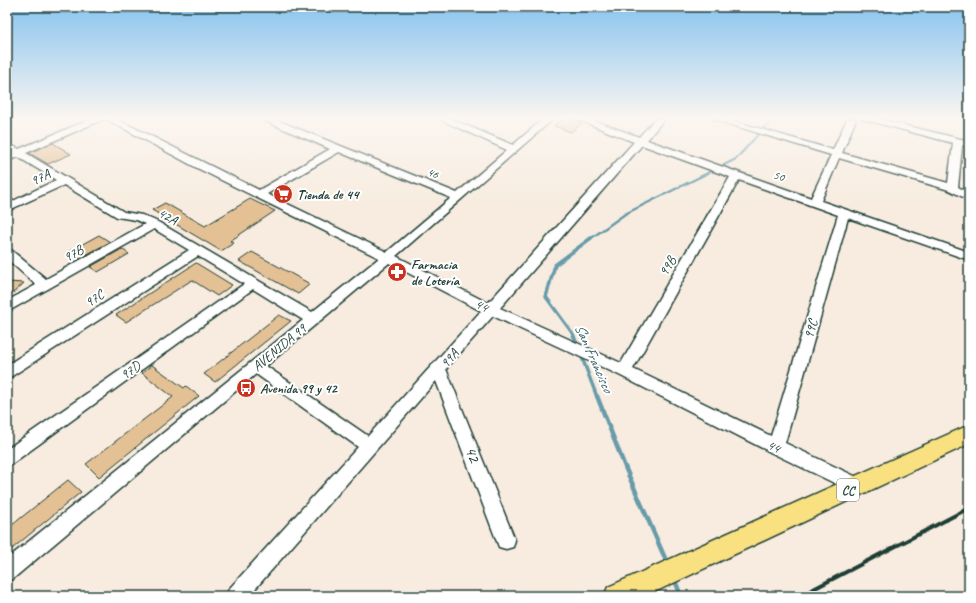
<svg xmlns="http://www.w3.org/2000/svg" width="976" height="603" viewBox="0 0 976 603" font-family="Caveat,sans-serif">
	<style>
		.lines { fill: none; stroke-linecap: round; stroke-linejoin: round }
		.stream-far2 { stroke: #679baa; stroke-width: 2.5 }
		.stream-far1 { stroke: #679baa; stroke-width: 3.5 }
		.stream { stroke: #679baa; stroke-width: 4.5 }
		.building { fill: #e4c195; stroke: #1f3d34 }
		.minor-casing { stroke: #1f3d34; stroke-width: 3 }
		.major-casing { stroke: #1f3d34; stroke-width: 3 }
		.minor { fill: #fff; fill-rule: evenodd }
		.major { fill: #f9e181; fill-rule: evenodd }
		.rail { stroke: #1f3d34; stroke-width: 4 }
		.labels { text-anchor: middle; stroke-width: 4; stroke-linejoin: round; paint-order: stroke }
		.far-street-label { font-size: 12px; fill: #1f3d34; stroke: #fff }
		.shield { fill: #fff; stroke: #627771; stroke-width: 1 }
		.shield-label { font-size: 13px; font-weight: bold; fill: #1f3d34 }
		.street-label { font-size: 14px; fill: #1f3d34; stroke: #fff }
		.poi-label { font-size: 14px; font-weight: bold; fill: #1f3d34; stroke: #fff; text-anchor: start }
		.water-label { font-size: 15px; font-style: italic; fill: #3d6465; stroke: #fff }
		.near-street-label { font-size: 17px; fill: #1f3d34; stroke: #fff }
	</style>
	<rect width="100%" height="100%" fill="#f7ecdf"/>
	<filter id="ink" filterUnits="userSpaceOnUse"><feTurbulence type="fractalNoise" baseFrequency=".025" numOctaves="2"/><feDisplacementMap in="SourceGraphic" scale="8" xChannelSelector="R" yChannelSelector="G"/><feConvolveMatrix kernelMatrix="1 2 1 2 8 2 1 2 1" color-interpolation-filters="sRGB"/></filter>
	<g filter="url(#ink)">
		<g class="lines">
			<polyline class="stream-far2" points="590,239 625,214 736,159 772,119"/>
			<g class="stream-far1">
				<polyline points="578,347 573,334 546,297 555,265 591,238"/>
				<polyline points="581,355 597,397"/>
			</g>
			<g class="stream">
				<polyline points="597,396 625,467 668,565"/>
				<polyline points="674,578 681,596"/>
			</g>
		</g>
		<g class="building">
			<polygon points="562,119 573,119 582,123 571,132 554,126"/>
			<polygon points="53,143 71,154 48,164 29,153"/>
			<polygon points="250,199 275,211 230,241 234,243 221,251 152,210 165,203 205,226"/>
			<polygon points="99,235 110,242 78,259 68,252"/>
			<polygon points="122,249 129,254 98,272 90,267"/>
			<polygon points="252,252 310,284 298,294 239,261"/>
			<polygon points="196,263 232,285 217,296 192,280 126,322 116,315"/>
			<polygon points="7,282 24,283 13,293 7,293"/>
			<polygon points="279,315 291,321 215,382 204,374"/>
			<polygon points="152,365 184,388 186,386 199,396 99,477 86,464 173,397 142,373"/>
			<polygon points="68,480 81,492 7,553 7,529"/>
		</g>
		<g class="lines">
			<defs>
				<path id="minor" d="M 91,119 L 104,119 L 26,153 L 124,212 L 142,215 L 158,222 L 312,312 L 379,258 L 197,168 L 106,119 L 117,119 L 259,190 L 330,149 L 261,119 L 274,119 L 457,193 L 507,150 L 439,119 L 451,119 L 513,145 L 543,119 L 553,119 L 396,256 L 488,303 L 634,142 L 577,119 L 590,119 L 639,137 L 655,119 L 664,119 L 647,140 L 811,198 L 831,155 L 712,119 L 727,119 L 833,150 L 847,119 L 856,119 L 842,153 L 948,183 L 953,143 L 862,119 L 879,119 L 969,141 L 969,147 L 962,145 L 958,187 L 969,193 L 969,200 L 949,190 L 839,158 L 821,201 L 969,252 L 969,260 L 848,218 L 785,443 L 863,480 L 866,486 L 863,492 L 857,494 L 770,452 L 619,375 L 493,316 L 446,369 L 515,540 L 513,547 L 506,549 L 499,547 L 436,381 L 249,596 L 226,596 L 229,589 L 358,447 L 256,374 L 14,578 L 7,581 L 7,559 L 303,320 L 253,289 L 13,463 L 7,466 L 7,449 L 244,284 L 198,256 L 12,376 L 7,378 L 7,365 L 189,250 L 154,229 L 7,312 L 7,301 L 36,285 L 7,259 L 7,249 L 11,250 L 46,279 L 145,224 L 136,220 L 117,217 L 64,185 L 7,211 L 7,204 L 56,180 L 18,157 L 7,161 L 7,155 L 11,153 L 7,150 L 7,143 L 19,149 ZM 642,145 L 730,177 L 621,363 L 500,308 ZM 339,152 L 451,198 L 387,252 L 267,194 ZM 739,180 L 838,215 L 771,436 L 633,369 ZM 389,263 L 481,311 L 368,436 L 266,366 Z"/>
				<polygon id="major" points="969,425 969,444 646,596 604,596 608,587"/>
			</defs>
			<use href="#minor" class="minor-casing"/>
			<use href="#major" class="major-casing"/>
			<use href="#minor" class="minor"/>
			<use href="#major" class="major"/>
			<polyline class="rail" points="800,596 969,508"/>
		</g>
	</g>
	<linearGradient id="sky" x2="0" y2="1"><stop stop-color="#87c3ef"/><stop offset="0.58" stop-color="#fbf6f1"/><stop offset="1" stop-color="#fbf6f1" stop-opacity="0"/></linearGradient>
	<rect width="976" height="204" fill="url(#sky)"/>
	<defs>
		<symbol id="supermarket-disc" viewBox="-11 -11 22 22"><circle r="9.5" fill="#c8321e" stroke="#fff"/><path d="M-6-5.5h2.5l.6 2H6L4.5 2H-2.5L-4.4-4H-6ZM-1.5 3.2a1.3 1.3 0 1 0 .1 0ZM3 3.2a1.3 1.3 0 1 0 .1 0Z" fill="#fff"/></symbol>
		<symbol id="pharmacy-disc" viewBox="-11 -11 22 22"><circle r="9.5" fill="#c8321e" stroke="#fff"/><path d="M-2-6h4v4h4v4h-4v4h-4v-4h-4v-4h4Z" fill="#fff"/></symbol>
		<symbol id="bus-disc" viewBox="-11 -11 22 22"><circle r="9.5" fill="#c8321e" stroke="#fff"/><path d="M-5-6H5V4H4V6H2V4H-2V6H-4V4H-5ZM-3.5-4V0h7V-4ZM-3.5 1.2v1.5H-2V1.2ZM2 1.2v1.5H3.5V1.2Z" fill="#fff"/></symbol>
	</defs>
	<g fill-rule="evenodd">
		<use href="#supermarket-disc" x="272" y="183" width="22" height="22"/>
		<use href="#pharmacy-disc" x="386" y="261" width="22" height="22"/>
		<use href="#bus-disc" x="235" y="377" width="22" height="22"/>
	</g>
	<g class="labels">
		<g class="far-street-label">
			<text transform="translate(433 173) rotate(22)" y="4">46</text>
			<text transform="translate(779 176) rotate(19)" y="4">50</text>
		</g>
		<rect class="shield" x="837" y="479" width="22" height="22" rx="3"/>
		<g class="shield-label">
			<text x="848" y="495">CC</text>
		</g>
		<g class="street-label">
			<text transform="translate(40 177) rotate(-25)" y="5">97A</text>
			<text transform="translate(168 216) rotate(30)" y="5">42A</text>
			<text transform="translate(73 253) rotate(-29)" y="5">97B</text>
			<text transform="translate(667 266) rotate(-60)" y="5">99B</text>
			<text transform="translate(94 298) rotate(-33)" y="5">97C</text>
			<text transform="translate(482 305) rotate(27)" y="5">44</text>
			<text transform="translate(810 329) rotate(-74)" y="5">99C</text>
			<text transform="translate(279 347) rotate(-40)" y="5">AVENIDA 99</text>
			<text transform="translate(449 358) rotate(-48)" y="5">99A</text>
			<text transform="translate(130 370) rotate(-35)" y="5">97D</text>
			<text transform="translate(774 446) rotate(26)" y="5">44</text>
		</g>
		<g class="poi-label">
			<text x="297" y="199">Tienda de 44</text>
			<text x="411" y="269">Farmacia<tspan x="411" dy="16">de Lotería</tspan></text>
			<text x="260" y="393">Avenida 99 y 42</text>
		</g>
		<g class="water-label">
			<text transform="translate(594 358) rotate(66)" y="5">San Francisco</text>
		</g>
		<g class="near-street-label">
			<text transform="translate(473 454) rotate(69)" y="6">42</text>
		</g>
	</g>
	<rect width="976" height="603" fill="none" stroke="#fff" stroke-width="24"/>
	<rect x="12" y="12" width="952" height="579" fill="none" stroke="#1f3d34" stroke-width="1.5" filter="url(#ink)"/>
</svg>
